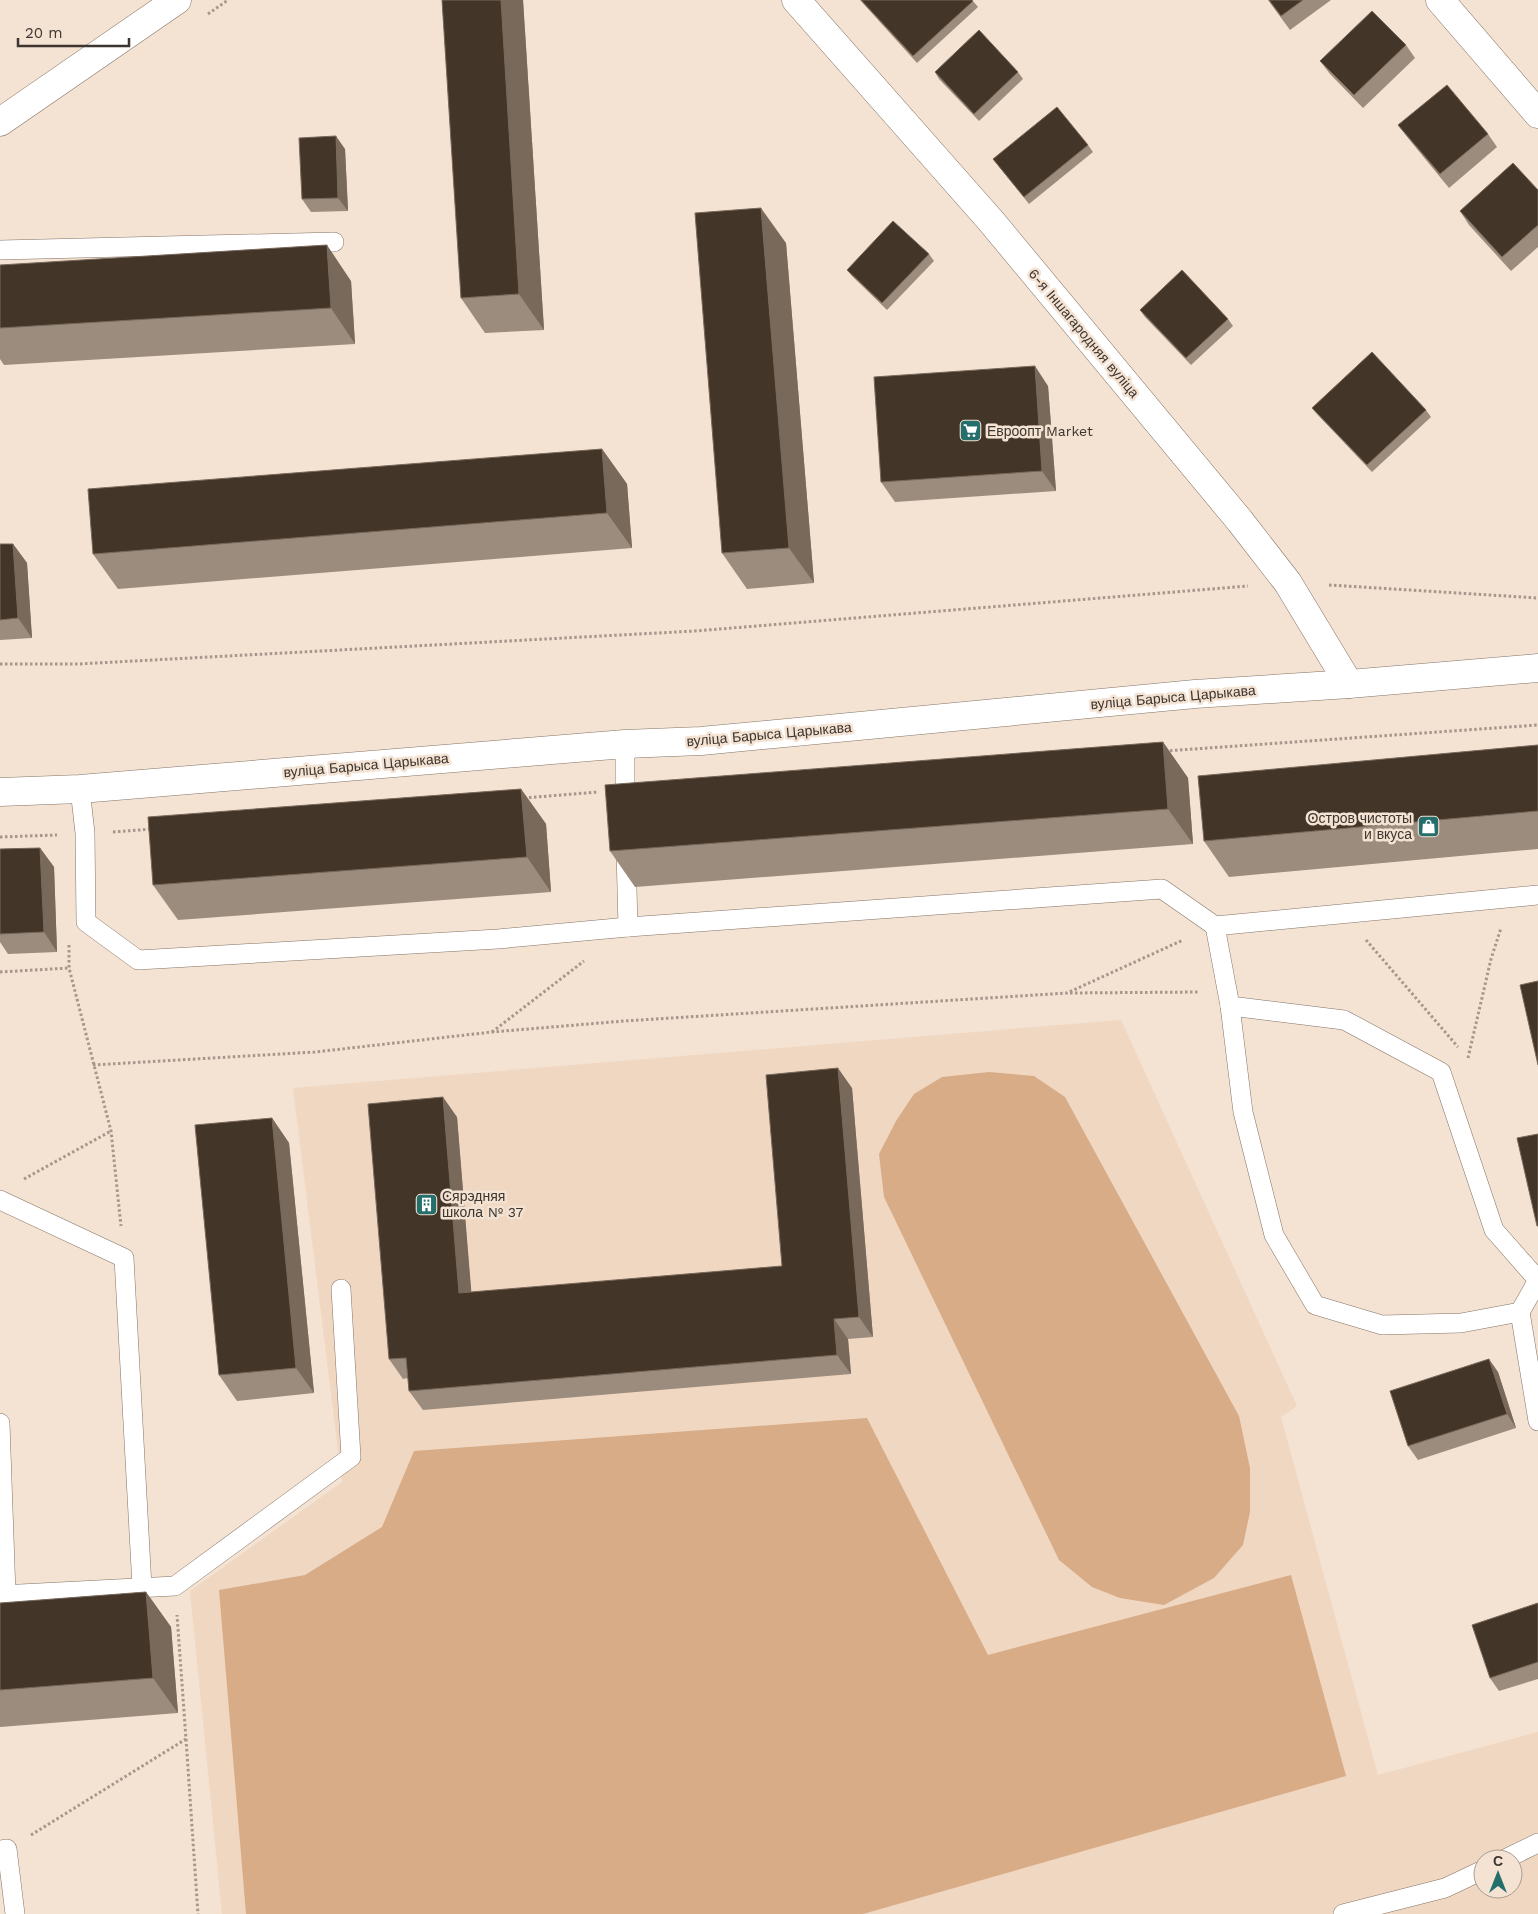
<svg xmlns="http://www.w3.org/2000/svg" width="1538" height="1914" viewBox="0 0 1538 1914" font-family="'Work Sans',sans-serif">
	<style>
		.built { fill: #f0d7c2; fill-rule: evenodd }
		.green { fill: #d8ac86 }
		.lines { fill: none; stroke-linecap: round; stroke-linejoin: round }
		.service-casing { stroke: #847466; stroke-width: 20 }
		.minor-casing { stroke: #847466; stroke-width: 29 }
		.tertiary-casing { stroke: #847466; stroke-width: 29 }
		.secondary-casing { stroke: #847466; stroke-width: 29 }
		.path { stroke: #a5978c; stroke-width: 3; stroke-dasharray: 2.5 2.5; stroke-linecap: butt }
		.service { stroke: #fff; stroke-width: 19 }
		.minor { stroke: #fff; stroke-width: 28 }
		.tertiary { stroke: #fff; stroke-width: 28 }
		.secondary { stroke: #fff; stroke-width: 28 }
		.wall { fill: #9c8c7d }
		.shaded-wall { fill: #78695b }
		.building { fill: #433528; stroke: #78695b }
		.labels { text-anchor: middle; stroke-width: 5; stroke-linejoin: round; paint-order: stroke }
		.street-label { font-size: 14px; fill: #3d3630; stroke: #f4e2d2 }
		.poi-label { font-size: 14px; fill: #3d3630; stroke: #f4e2d2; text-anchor: start }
	</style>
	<rect width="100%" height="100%" fill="#f4e2d2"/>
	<path class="built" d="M 1121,1020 L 1297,1406 L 1281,1417 L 1378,1775 L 1538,1732 L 1538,1914 L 222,1914 L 190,1591 L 342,1482 L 293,1088 ZM 1483,1859 L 1513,1859 L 1513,1889 L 1483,1889 Z"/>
	<g class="green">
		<polygon points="989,1072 1034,1076 1065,1097 1239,1416 1250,1468 1250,1512 1243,1545 1214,1578 1164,1605 1120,1598 1092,1587 1059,1560 884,1197 879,1154 896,1121 914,1094 942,1077"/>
		<polygon points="867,1418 988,1655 1291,1575 1346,1776 863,1914 246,1914 219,1590 305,1575 382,1527 414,1451"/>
	</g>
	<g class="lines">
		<defs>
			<g id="service">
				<polyline points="0,250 334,242"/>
				<polyline points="80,789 85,833 86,922 138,960 498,939 628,927 1162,889 1215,926 1538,895"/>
				<polyline points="625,808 625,744"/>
				<polyline points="626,851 628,927"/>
				<polyline points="1215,926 1230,1006 1344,1020 1441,1072 1494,1230 1538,1280"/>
				<polyline points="1230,1006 1243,1112 1274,1235 1315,1305 1382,1325 1461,1323 1520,1312 1538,1280"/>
				<polyline points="0,1200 124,1258 142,1587"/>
				<polyline points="1520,1312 1538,1421"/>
				<polyline points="0,1423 6,1594"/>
				<polyline points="0,1595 175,1586 351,1457 341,1289"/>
				<polyline points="0,1850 7,1849 15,1914"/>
				<polyline points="1505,1859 1538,1843"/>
				<polyline points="1343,1914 1445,1888 1483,1870"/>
			</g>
			<g id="minor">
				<polyline points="796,0 991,221 1240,521 1288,583 1349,684"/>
				<polyline points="1440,0 1538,114"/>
			</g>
			<polyline id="tertiary" points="0,122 177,0"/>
			<polyline id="secondary" points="0,792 80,789 625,744 701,741 1195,694 1349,684 1538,668"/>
		</defs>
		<use href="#service" class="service-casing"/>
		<use href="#minor" class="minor-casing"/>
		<use href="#tertiary" class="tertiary-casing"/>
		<use href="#secondary" class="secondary-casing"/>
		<g class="path">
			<polyline points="208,14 228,0"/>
			<polyline points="1329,585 1538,598"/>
			<polyline points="0,664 78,664 695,631 1248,586"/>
			<polyline points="1165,751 1538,725"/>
			<polyline points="524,798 598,792"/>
			<polyline points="113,832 152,829"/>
			<polyline points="0,837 57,835"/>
			<polyline points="1366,940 1458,1047"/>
			<polyline points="69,945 69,968 111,1131 121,1226"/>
			<polyline points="0,972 69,968"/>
			<polyline points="1070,993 1199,992"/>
			<polyline points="492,1032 584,961"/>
			<polyline points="1468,1058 1491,959 1501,928"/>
			<polyline points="93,1065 315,1052 492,1032 624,1021 1067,993 1183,940"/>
			<polyline points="24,1179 111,1131"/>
			<polyline points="186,1739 198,1914"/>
			<polyline points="31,1835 186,1739 177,1615"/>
		</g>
		<use href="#service" class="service"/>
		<use href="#minor" class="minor"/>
		<use href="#tertiary" class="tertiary"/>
		<use href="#secondary" class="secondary"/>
	</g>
	<g class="wall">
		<polygon points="442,0 523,0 544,330 485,333 461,298"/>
		<polygon points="860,0 972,0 978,7 917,63"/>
		<polygon points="1268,0 1331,0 1290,30"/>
		<polygon points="1406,45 1415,58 1363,108 1330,74 1320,61"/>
		<polygon points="935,72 1018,72 1023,79 979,121 939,79"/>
		<polygon points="1398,125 1488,134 1497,147 1449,188 1408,138"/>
		<polygon points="1088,145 1093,152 1029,204 993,159"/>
		<polygon points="345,149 348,211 311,212 302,199"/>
		<polygon points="1538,190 1538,247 1511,271 1469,225 1460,211"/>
		<polygon points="786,243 814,583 747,589 722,553"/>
		<polygon points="929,254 934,261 887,310 852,276 847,270"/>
		<polygon points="0,265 351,281 355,344 4,365 0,359"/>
		<polygon points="1140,310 1228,319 1233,326 1191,365 1145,317"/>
		<polygon points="1048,386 1056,491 895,502 881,482"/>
		<polygon points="1312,408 1426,410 1431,417 1372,472 1317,414"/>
		<polygon points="602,449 627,484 632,548 118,589 93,554"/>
		<polygon points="0,544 13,544 27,563 32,638 0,640"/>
		<polygon points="1163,742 1188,778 1193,844 635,887 610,851"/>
		<polygon points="1538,745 1538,849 1229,877 1204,841"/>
		<polygon points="521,789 546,824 551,892 178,920 153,885"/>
		<polygon points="40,848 54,867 57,952 8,954 0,942 0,849"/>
		<polygon points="852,1088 873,1337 848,1339 851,1374 423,1410 409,1391 408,1378 403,1379 389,1359 457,1117 471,1292 782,1266"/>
		<polygon points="272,1118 289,1143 314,1393 237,1401 219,1375"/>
		<polygon points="1498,1372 1516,1428 1418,1460 1408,1446"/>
		<polygon points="146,1592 171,1627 178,1713 0,1727 0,1603"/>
		<polygon points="1538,1603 1538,1679 1499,1691 1490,1678"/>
	</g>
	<g class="shaded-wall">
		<polygon points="501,0 523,0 544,330 519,294"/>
		<polygon points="336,136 345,149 348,211 338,198"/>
		<polygon points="761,208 786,243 814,583 789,548"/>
		<polygon points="327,245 351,281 355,344 331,308"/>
		<polygon points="1035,366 1048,386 1056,491 1042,471"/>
		<polygon points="602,449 627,484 632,548 607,513"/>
		<polygon points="13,544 27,563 32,638 18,618"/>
		<polygon points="1163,742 1188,778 1193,844 1168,809"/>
		<polygon points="521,789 546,824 551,892 527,857"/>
		<polygon points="40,848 54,867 57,952 44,932"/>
		<polygon points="838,1068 852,1088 873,1337 859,1317"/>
		<polygon points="443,1097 457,1117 473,1312 459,1293"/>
		<polygon points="272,1118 289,1143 314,1393 296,1368"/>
		<polygon points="834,1319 848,1339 851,1374 837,1355"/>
		<polygon points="1489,1359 1498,1372 1516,1428 1507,1414"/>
		<polygon points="146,1592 171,1627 178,1713 153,1678"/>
	</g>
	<g class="building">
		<polygon points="442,0 501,0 519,294 461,298"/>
		<polygon points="861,0 972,0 973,1 913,56"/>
		<polygon points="1269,0 1303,0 1281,16"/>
		<polygon points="1372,11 1406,45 1354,95 1320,61"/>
		<polygon points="979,30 1018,72 974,114 935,72"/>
		<polygon points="1447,85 1488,134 1440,174 1398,125"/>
		<polygon points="1057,107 1088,145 1024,197 993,159"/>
		<polygon points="336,136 338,198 302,199 299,138"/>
		<polygon points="1513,163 1538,190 1538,225 1502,257 1460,211"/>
		<polygon points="761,208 789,548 722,553 695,213"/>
		<polygon points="893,221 929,254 882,303 847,270"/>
		<polygon points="327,245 331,308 0,328 0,265"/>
		<polygon points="1182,270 1228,319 1186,358 1140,310"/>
		<polygon points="1372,352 1426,410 1367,465 1312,408"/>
		<polygon points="1035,366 1042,471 881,482 874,377"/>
		<polygon points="602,449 607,513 93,554 88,489"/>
		<polygon points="0,544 13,544 18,618 0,620"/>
		<polygon points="1163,742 1168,809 610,851 605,785"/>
		<polygon points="1538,745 1538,811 1204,841 1198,776"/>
		<polygon points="521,789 527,857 153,885 148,817"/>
		<polygon points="40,848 44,932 0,934 0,849"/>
		<polygon points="1538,981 1538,1065 1520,985"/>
		<polygon points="838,1068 859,1317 834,1319 837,1355 409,1391 406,1358 389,1359 368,1104 443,1097 459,1293 782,1266 766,1075"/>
		<polygon points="272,1118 296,1368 219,1375 195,1125"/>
		<polygon points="1538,1134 1538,1226 1537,1226 1517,1138"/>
		<polygon points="1489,1359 1507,1414 1408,1446 1390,1391"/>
		<polygon points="146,1592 153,1678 0,1690 0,1603"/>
		<polygon points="1538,1603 1538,1662 1490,1678 1472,1625"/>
	</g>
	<defs>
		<symbol id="supermarket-square" viewBox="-11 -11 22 22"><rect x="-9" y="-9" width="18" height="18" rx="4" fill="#246e6b" stroke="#f4e2d2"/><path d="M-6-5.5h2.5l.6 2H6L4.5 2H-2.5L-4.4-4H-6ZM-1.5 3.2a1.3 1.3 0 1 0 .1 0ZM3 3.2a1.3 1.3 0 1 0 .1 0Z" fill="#fff"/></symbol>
		<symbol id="shop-square" viewBox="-11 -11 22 22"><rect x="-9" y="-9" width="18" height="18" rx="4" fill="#246e6b" stroke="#f4e2d2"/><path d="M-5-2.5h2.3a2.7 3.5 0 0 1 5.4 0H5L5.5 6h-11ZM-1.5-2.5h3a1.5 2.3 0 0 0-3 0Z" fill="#fff"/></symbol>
		<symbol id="building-square" viewBox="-11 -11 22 22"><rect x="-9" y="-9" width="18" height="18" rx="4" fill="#246e6b" stroke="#f4e2d2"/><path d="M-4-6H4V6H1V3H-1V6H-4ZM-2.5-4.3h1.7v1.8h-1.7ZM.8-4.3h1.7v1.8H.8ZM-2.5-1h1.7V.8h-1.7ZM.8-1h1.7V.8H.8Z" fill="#fff"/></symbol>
	</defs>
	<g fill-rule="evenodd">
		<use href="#supermarket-square" x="958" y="418" width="25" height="25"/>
		<use href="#shop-square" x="1416" y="814" width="25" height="25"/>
		<use href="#building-square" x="414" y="1192" width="25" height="25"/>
	</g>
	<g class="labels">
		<g class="street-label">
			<text transform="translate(1084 333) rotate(50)" y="5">6-я Іншагародняя вуліца</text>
			<text transform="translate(1173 697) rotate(-5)" y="5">вуліца Барыса Царыкава</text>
			<text transform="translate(769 734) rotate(-5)" y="5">вуліца Барыса Царыкава</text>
			<text transform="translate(366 765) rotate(-5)" y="5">вуліца Барыса Царыкава</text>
		</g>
		<g class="poi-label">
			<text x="987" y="436">Евроопт Market</text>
			<text x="1412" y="823" text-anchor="end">Остров чистоты<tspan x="1412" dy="16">и вкуса</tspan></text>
			<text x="442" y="1201">Сярэдняя<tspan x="442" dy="16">школа № 37</tspan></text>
		</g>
	</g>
	<g transform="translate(1498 1874)"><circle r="24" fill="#f4e2d2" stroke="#ab9d91"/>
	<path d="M0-4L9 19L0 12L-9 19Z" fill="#246e6b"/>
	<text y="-8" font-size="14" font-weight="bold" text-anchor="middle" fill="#3d3630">С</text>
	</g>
	<path d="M18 38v8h111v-8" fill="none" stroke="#3d3630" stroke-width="2.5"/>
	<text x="25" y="38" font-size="15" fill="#3d3630" stroke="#f4e2d2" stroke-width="4" paint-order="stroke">20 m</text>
</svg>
